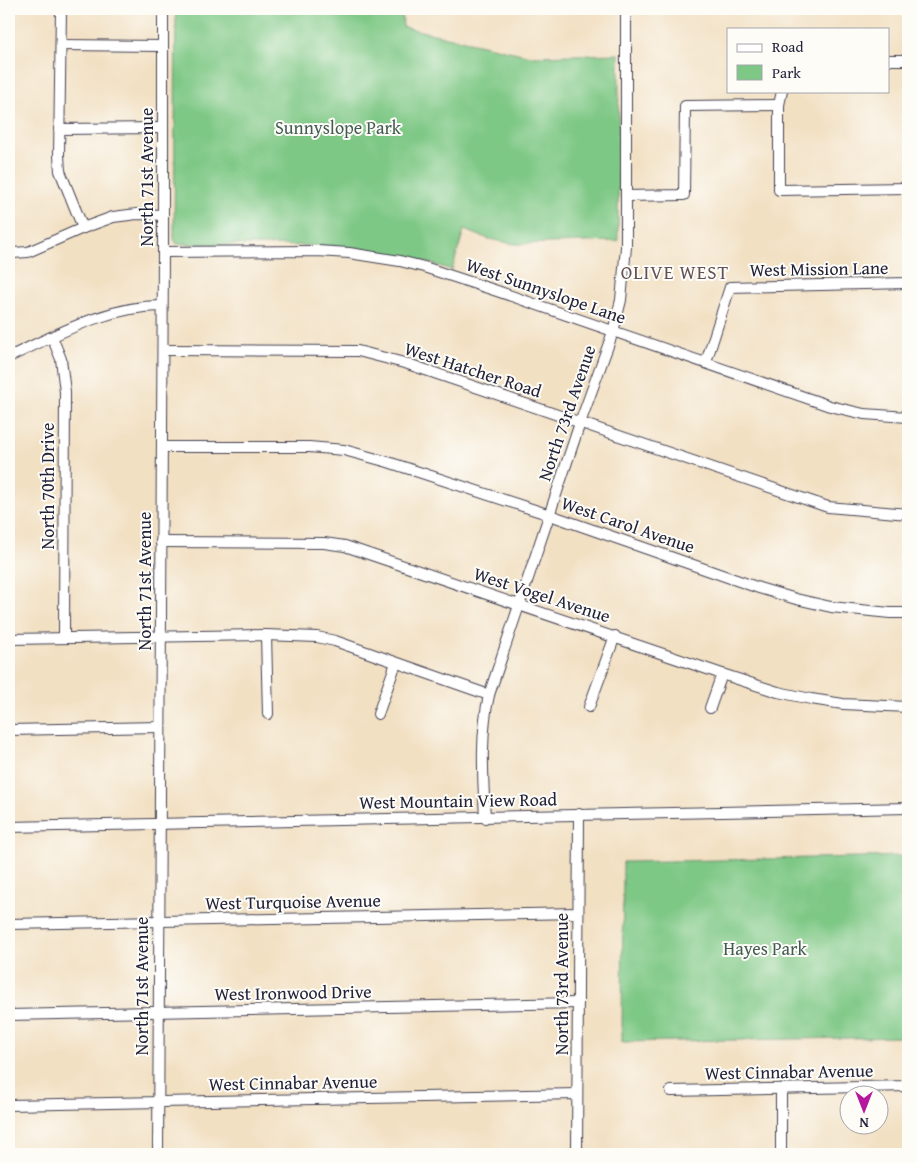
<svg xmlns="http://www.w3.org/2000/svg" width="917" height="1163" viewBox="0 0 917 1163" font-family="'Gentium Book Plus',serif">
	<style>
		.green { fill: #7ec885; stroke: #507560 }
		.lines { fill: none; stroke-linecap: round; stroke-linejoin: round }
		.minor-casing { stroke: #413e4f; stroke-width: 12 }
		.minor { stroke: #fff; stroke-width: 10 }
		.labels { text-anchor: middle; stroke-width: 4; stroke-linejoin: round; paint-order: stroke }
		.park-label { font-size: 18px; fill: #425c55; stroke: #fdfcf7 }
		.street-label { font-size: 18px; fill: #22223b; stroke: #fdfcf7 }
		.neighbourhood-label { font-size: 19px; letter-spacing: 1px; fill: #625158; stroke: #fdfcf7 }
	</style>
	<rect width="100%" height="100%" fill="#fdfcf7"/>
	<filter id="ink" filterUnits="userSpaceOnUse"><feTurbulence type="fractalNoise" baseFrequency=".02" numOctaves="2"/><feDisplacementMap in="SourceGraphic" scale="10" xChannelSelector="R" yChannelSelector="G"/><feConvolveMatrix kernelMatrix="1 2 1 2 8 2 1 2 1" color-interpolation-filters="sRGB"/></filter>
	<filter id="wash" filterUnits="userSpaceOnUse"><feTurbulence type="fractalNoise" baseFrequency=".0096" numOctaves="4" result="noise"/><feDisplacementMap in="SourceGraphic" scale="20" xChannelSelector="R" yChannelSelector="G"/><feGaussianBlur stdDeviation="1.12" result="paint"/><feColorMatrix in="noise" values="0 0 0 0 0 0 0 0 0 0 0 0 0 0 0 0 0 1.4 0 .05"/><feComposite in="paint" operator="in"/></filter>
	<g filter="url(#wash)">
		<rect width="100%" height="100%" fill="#f2e0c3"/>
		<g class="green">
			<polygon points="176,9 402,9 403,27 531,56 619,54 618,241 515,244 489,239 464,230 452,270 409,257 358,248 326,246 177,244 174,239"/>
			<polygon points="908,856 908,1037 622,1042 623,862"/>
		</g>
	</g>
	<g filter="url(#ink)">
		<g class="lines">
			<defs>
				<g id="minor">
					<polyline points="61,9 59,155 60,171 83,228"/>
					<polyline points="61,45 162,46"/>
					<polyline points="888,60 908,60"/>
					<polyline points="782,91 779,105 779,190 908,188"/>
					<polyline points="59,129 163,128"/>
					<polyline points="626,196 684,195 685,106 779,105"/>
					<polyline points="9,251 13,253 28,252 83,228 113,217 137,214 163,215"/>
					<polyline points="163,252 317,251 349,253 400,261 424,267 497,291 830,406 864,414 908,417"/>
					<polyline points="52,337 61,359 65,392 64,638"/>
					<polyline points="163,350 358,351 408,364 828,507 908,514"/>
					<path d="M 9,357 C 58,334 107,306 162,306"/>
					<polyline points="706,362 730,287 908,283"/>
					<polyline points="162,447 309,447 344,450 388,462 550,515 759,588 796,599 831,607 890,613 908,613"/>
					<polyline points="161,542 324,543 345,546 722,674 778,692 811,699 843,704 908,707"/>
					<polyline points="266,635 268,714"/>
					<polyline points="9,639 266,635 317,637 335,641 489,695"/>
					<polyline points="589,707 615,636"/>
					<polyline points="710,708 722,674"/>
					<polyline points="378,714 396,663"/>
					<polyline points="9,730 160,727"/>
					<path d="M 485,818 C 483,777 480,735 489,695 L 580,423 L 613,332 L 621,300 L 626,247 L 626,9"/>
					<polyline points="9,827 908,808"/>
					<polyline points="9,924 578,913"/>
					<polyline points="9,1015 578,1003"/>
					<polyline points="671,1091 908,1086"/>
					<polyline points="9,1105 577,1094"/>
					<polyline points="158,1154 163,252 163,9"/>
					<polyline points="577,1154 579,814"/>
					<polyline points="781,1154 781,1089"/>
				</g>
			</defs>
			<use href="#minor" class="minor-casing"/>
			<use href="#minor" class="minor"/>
		</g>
	</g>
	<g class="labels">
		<g class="park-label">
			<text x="338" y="134">Sunnyslope Park</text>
			<text x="765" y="955">Hayes Park</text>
		</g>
		<g class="street-label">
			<text transform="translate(147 177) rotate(-90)" y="6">North 71st Avenue</text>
			<text transform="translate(819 269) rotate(-1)" y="6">West Mission Lane</text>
			<text transform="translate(546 291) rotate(19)" y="6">West Sunnyslope Lane</text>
			<text transform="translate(473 370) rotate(18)" y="6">West Hatcher Road</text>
			<text transform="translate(567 413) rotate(-71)" y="6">North 73rd Avenue</text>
			<text transform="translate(48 486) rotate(-90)" y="6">North 70th Drive</text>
			<text transform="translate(628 525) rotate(19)" y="6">West Carol Avenue</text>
			<text transform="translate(145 581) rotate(-90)" y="6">North 71st Avenue</text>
			<text transform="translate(542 595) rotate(18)" y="6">West Vogel Avenue</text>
			<text transform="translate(458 801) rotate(-1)" y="6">West Mountain View Road</text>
			<text transform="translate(293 902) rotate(-1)" y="6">West Turquoise Avenue</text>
			<text transform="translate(562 984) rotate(-90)" y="6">North 73rd Avenue</text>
			<text transform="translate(142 986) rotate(-90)" y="6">North 71st Avenue</text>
			<text transform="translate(293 993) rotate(-1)" y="6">West Ironwood Drive</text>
			<text transform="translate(789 1072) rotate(-1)" y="6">West Cinnabar Avenue</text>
			<text transform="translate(293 1083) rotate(-1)" y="6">West Cinnabar Avenue</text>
		</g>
		<g class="neighbourhood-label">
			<text x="675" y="279">OLIVE WEST</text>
		</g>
	</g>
	<rect width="917" height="1163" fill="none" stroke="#fdfcf7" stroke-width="30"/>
	<rect x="727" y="28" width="162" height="65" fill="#fdfcf7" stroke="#a5a5ac"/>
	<rect x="737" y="44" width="25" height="8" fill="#ffffff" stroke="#a5a5ac"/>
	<text x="772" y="52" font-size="15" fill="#22223b">Road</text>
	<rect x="737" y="65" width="25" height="15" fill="#7ec885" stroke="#a5a5ac"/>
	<text x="772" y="78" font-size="15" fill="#22223b">Park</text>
	<g transform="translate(864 1110) rotate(180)"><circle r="24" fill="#fdfcf7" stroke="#a5a5ac"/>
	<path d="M0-4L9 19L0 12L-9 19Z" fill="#b5179e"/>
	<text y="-8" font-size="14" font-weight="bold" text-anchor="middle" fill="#22223b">N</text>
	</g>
</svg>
